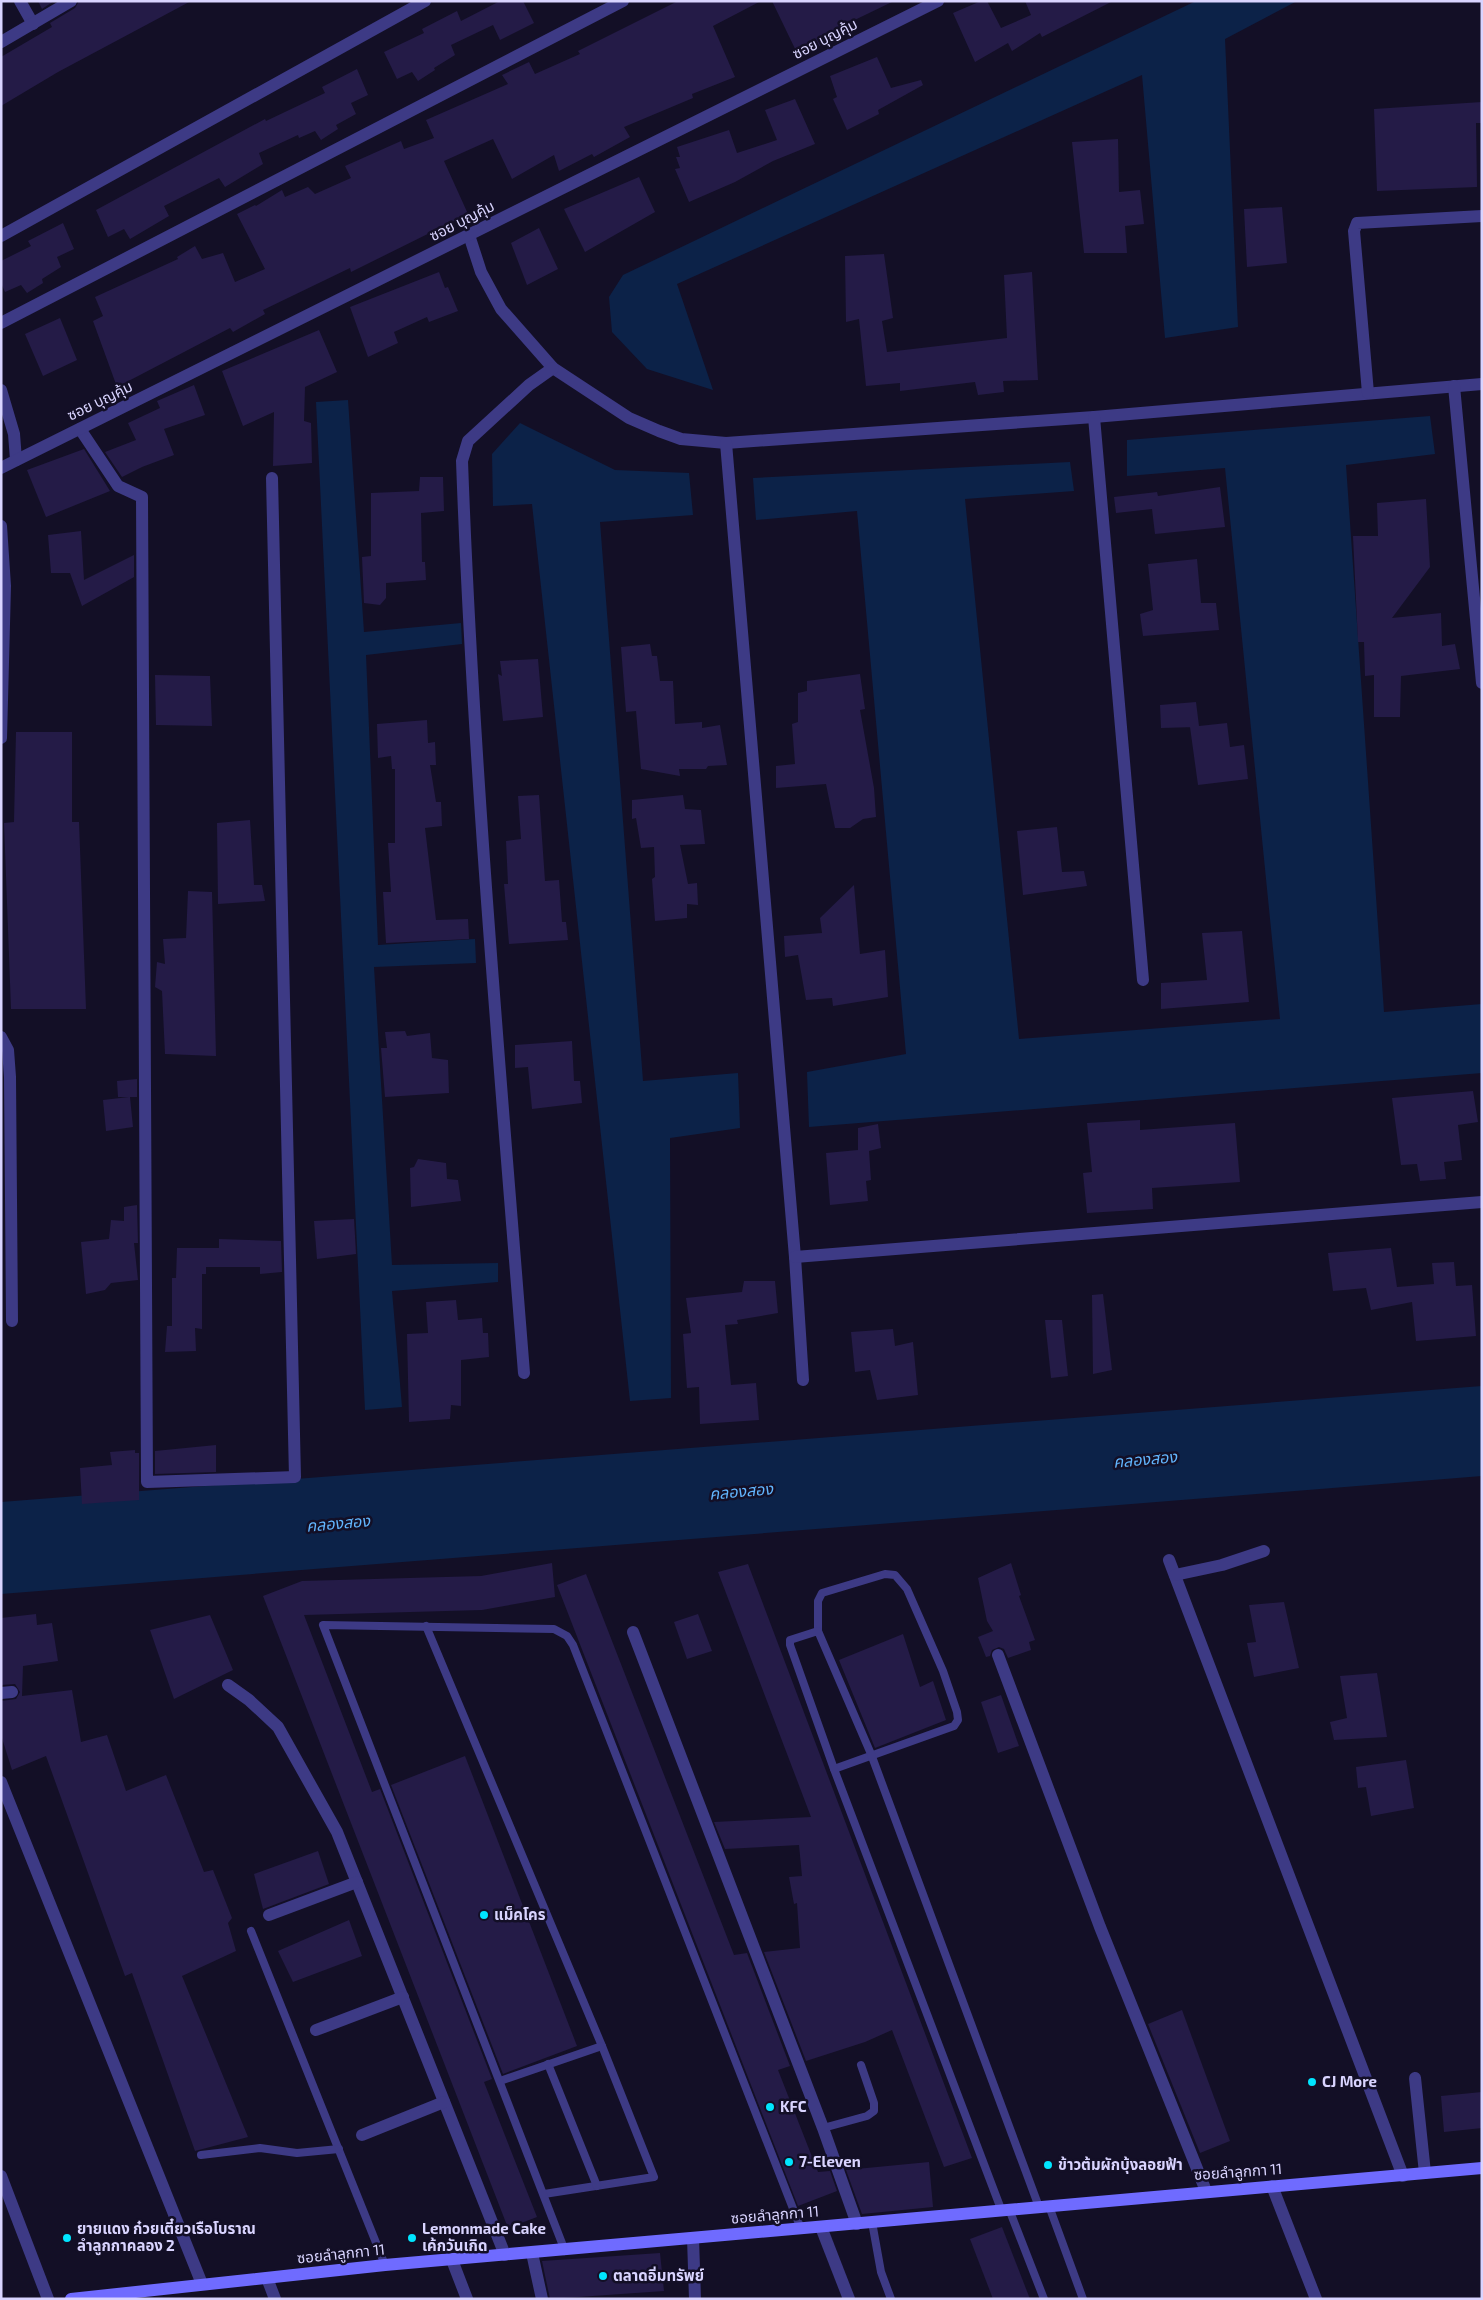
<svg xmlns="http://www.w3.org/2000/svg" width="1483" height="2300" viewBox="0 0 1483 2300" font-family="'Exo 2','Noto Sans Thai',sans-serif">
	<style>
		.water { fill: #0c2248 }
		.building { fill: #241b47 }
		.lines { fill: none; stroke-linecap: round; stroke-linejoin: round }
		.lane { stroke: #3d3a85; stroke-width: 8 }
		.street { stroke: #3d3a85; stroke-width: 12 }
		.secondary { stroke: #6f6bff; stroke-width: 12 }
		.poi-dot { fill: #00e5ff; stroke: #130f26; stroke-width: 2 }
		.labels { text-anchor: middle; stroke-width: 5; stroke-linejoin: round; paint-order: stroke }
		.street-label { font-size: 15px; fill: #d9d4ff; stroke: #130f26 }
		.poi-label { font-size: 15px; font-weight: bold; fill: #d9d4ff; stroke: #130f26; text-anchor: start }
		.water-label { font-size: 16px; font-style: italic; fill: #62b6ff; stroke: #130f26 }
	</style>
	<rect width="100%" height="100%" fill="#130f26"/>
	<g class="water">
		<polygon points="1196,1 1297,1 1225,39 1238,327 1165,338 1142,75 677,284 713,390 647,369 612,332 609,297 623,275"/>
		<polygon points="348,400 364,632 461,623 462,644 366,655 378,945 475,939 476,963 374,967 392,1265 498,1263 498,1282 392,1291 402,1407 365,1410 316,402"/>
		<polygon points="1430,416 1435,454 1346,465 1384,1012 1482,1004 1482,1073 809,1127 807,1072 906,1054 857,511 756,520 753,478 1070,462 1074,491 965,499 1019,1039 1280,1019 1225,468 1127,476 1127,440"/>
		<polygon points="520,423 615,470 689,473 693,515 600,522 643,1081 738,1073 740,1128 670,1138 671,1398 630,1401 532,504 493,506 492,454"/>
		<polygon points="1482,1386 1482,1476 1,1594 1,1502"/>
	</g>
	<g class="building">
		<polygon points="38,1 54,1 42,9"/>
		<polygon points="79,1 191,1 58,72 1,106 1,57 52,27 50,23 75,8"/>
		<polygon points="500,1 523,1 534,23 500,40 493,25 451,45 455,55 434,68 435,70 418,81 412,72 397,79 384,52 424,33 422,29 457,11 461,21"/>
		<polygon points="678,1 761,1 713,26 735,77 692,94 693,98 624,127 630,137 594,157 592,154 559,171 554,155 512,179 493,139 444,161 468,214 351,272 350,268 263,310 265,314 233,332 230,328 117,387 93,321 103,316 95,297 178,259 177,257 195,246 202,259 223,253 235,282 265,269 237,214 255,205 256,206 282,190 285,197 308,187 315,194 351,178 345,166 401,141 404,149 434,138 426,120 508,84 502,75 529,62 535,74 580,54 578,51"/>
		<polygon points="772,1 894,1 836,29 839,35 799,57"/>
		<polygon points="981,1 987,1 1001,28 1031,15 1025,1 1113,1 1042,37 1040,33 1012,51 1008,43 975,62 953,13"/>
		<polygon points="877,57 891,88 921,80 923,85 878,110 879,114 847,130 833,99 837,97 830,76"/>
		<polygon points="357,69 368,95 351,103 356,114 336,125 338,129 321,140 315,131 299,138 298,135 259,153 263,164 225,187 219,178 164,206 169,216 130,239 124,229 108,237 96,210 265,119 266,121 325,93 322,87"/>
		<polygon points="795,99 815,144 773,161 735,182 689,202 675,169 680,168 676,157 680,157 677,147 729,130 737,153 777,140 765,110"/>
		<polygon points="1482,102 1482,123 1476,123 1477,187 1377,191 1374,109"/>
		<polygon points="1118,139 1119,192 1140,190 1144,224 1125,226 1127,253 1084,253 1072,142"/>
		<polygon points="639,177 655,212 585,252 564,209"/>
		<polygon points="1282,207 1287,263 1247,267 1244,209"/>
		<polygon points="63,223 74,249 57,257 61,267 42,279 43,283 27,293 21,285 5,292 1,283 1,261 31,246 28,241"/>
		<polygon points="539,228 558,269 527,285 511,243"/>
		<polygon points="884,254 893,318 882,321 887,352 1007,338 1004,275 1032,272 1038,380 1003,381 1004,392 978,395 975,382 900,391 900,383 866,386 859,319 846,322 845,256"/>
		<polygon points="439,272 445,288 448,287 458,311 429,322 427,317 394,332 398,343 368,357 350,307"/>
		<polygon points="60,318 77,360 43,376 25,334"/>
		<polygon points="319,330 337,372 305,387 304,421 311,423 312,463 273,466 274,412 243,426 222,371"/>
		<polygon points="194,385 205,415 164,429 174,455 142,467 122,477 105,452 136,440 128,423 160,408 157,401"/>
		<polygon points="84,449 110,491 46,517 27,470"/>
		<polygon points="420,477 443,477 444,511 421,513 422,562 425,562 426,580 386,583 386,598 380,605 364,603 362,557 371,556 371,493 419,491"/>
		<polygon points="1220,487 1225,527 1155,534 1152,509 1116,513 1114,497 1157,492 1158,496"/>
		<polygon points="1426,499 1430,567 1392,618 1441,613 1442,646 1455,644 1460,669 1401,676 1400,717 1374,717 1374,675 1365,676 1364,642 1358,642 1353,536 1378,536 1377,503"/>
		<polygon points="81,531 84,580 134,555 134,577 82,606 70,573 51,573 48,535"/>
		<polygon points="1197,559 1201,603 1216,603 1219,630 1143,636 1140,614 1153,610 1148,564"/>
		<polygon points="650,644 652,656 657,656 660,681 673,681 675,724 702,722 702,728 720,725 727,765 708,766 706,769 679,769 680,776 641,769 636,711 626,712 621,647"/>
		<polygon points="538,659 543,717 503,721 498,674 502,676 500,661"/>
		<polygon points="860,674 865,709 860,710 874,788 876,817 863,819 850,828 835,828 826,784 776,788 776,766 795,764 792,724 798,722 798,693 807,691 807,681"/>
		<polygon points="155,675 210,676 212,726 156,725"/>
		<polygon points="1196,702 1199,726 1227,723 1230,747 1244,745 1248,779 1198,785 1190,727 1196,727 1161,728 1160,705"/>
		<polygon points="427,720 428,743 435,742 436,765 430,765 436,802 441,802 442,826 425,828 436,920 468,919 469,939 386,943 383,892 391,892 388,843 395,843 395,769 392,769 391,756 378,758 377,724"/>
		<polygon points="16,732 72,732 72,822 79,822 86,1009 11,1009 4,823 14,822"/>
		<polygon points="539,795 545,881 559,880 562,922 566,922 568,940 509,944 504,884 508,884 506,841 521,839 518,796"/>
		<polygon points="683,795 685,809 701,810 705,844 680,845 688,884 697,883 698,905 687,904 687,918 655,921 652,879 655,877 654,847 641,848 636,818 632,819 632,800"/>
		<polygon points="250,820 254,885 262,885 265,901 218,904 217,823"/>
		<polygon points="1057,827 1062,872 1084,871 1087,886 1023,895 1017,831"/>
		<polygon points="854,885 860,954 885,950 888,997 833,1006 832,998 806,1000 798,955 785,957 784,936 822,933 820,918"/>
		<polygon points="188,891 212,892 216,1056 165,1054 162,991 155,987 157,962 165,964 163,939 186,938"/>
		<polygon points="1242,931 1249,1002 1161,1009 1161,983 1207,980 1202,933"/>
		<polygon points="405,1031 407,1036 430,1033 432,1058 448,1060 449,1093 385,1097 381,1048 387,1048 385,1032"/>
		<polygon points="572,1041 574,1081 580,1081 582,1103 532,1109 528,1067 515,1068 515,1045"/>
		<polygon points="137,1079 137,1097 130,1097 133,1127 106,1131 103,1100 129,1097 118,1097 117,1081"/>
		<polygon points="1473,1091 1478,1122 1458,1125 1462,1160 1444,1162 1446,1179 1420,1181 1417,1164 1401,1165 1392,1098"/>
		<polygon points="1140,1120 1140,1130 1235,1123 1240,1182 1152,1188 1153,1209 1087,1213 1083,1173 1092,1172 1087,1123"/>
		<polygon points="878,1124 881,1148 869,1151 871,1180 866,1181 868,1201 830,1205 826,1153 858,1150 858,1128"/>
		<polygon points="418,1159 446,1163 447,1179 458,1180 461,1201 411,1207 410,1168 414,1167"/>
		<polygon points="137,1205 138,1243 134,1243 138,1280 111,1283 105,1290 86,1294 81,1242 109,1239 111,1220 124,1221 124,1207"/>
		<polygon points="354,1219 356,1254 317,1259 314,1221"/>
		<polygon points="219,1239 281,1241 282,1272 260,1274 260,1267 206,1267 206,1274 202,1274 202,1329 195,1328 196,1351 165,1352 167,1326 172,1326 172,1278 176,1278 177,1248 219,1248"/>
		<polygon points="1391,1248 1397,1287 1434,1284 1432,1263 1454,1262 1456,1286 1472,1285 1476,1336 1416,1341 1412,1302 1371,1310 1366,1288 1333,1291 1328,1253"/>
		<polygon points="744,1281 775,1281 778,1313 737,1320 738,1324 725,1325 731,1385 756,1383 759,1420 700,1424 699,1387 687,1388 683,1334 691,1333 686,1298 742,1292"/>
		<polygon points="1103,1294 1112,1370 1093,1374 1092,1295"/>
		<polygon points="456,1300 458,1320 482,1318 483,1333 488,1333 489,1357 461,1360 461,1406 451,1405 450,1419 409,1422 407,1334 428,1333 426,1302"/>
		<polygon points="1045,1320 1062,1320 1068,1376 1051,1378"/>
		<polygon points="893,1329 895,1346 913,1342 918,1395 877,1400 870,1370 855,1372 851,1332"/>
		<polygon points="216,1445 216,1472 155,1474 155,1451"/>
		<polygon points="135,1450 135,1453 139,1453 139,1500 82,1504 80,1468 112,1465 110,1452"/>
		<polygon points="552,1563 555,1597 482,1610 304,1615 372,1792 380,1789 492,2079 484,2082 537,2217 508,2228 263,1596 302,1581 481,1576"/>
		<polygon points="1011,1563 1021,1595 1019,1596 1035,1640 1029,1642 1031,1650 1008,1658 1004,1649 999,1647 992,1650 990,1656 986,1657 978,1637 993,1631 987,1621 978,1578"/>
		<polygon points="748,1564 972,2158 944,2167 892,2030 865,2042 806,2061 764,1952 800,1948 797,1903 794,1904 789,1877 802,1876 799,1845 725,1849 714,1822 811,1817 718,1572"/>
		<polygon points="586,1574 734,1955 747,1953 790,2066 778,2070 818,2172 830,2171 837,2191 798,2206 557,1585"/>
		<polygon points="1284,1602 1299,1668 1254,1677 1247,1643 1256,1642 1249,1605"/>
		<polygon points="36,1614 37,1625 52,1623 58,1661 23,1666 22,1696 72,1690 81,1742 107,1735 126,1791 166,1775 204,1872 213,1870 232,1918 228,1923 236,1951 182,1976 248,2137 195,2151 132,1973 125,1976 46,1756 12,1770 1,1735 1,1701 16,1699 20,1692 15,1684 1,1685 1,1618"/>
		<polygon points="698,1614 712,1651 687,1659 674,1622"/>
		<polygon points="210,1615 233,1670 174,1699 150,1630"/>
		<polygon points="903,1634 920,1687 933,1681 946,1720 875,1748 839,1660"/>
		<polygon points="1377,1673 1387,1737 1334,1740 1330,1722 1347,1718 1340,1676"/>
		<polygon points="1001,1695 1019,1746 998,1753 981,1702"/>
		<polygon points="465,1756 577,2046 503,2074 391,1785"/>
		<polygon points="1406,1760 1414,1808 1371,1816 1366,1787 1358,1788 1356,1767"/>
		<polygon points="318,1851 329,1884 263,1909 254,1874"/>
		<polygon points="349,1920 362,1956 293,1982 278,1951"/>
		<polygon points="1182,2010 1230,2141 1200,2153 1148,2024"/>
		<polygon points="1482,2092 1482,2128 1444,2132 1441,2096"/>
		<polygon points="929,2162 933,2207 862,2214 846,2170"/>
		<polygon points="1002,2227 1030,2299 993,2299 970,2239"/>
		<polygon points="660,2253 664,2291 550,2299 542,2261"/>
	</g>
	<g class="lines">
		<g class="lane">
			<polyline points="426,1626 602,2046 654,2177 544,2194"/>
			<polyline points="818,1631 818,1601 822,1593 885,1574 895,1575 907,1589 943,1671 957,1712 958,1720 954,1726 834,1769"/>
			<polyline points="251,1931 385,2265"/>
			<polyline points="548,2064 597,2186"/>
			<polyline points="500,2081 602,2046"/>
			<polyline points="823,2128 867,2116 874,2111 874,2103 861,2065"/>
			<polyline points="201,2155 260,2148 297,2153 339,2149"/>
			<polyline points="1049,2206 1083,2299"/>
			<polyline points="1001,2209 834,1769 790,1645 790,1640 818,1631 871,1754 1039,2207"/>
			<polyline points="1009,2209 1044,2299"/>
			<polyline points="872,2222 881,2272 891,2299"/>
			<polyline points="565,2251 323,1625 554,1629 567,1636 573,1645 801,2229"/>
		</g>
		<g class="street">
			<polyline points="20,1 33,24"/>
			<polyline points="1,42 71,1"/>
			<polyline points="469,235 481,272 501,309 553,368 629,418 659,431 681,439 726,443 1094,417 1482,384"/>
			<polyline points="1,236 425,1"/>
			<polyline points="1,323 623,1"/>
			<polyline points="1454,386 1482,683"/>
			<polyline points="1,390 14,434 16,460"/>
			<polyline points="1368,393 1354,231 1357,223 1482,216"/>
			<polyline points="1094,417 1143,980"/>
			<polyline points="80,429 118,486 142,497 147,1482 295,1477 272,478"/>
			<polyline points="726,443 795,1257 803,1380"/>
			<polyline points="1,468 938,1"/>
			<polyline points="1,526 5,586 1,738"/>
			<polyline points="1,1037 8,1050 10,1077 12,1321"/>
			<polyline points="795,1257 1482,1202"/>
			<path d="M 524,1373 C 500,1069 473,765 462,461 L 468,441 L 529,385 L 553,368"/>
			<polyline points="1169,1560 1403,2176"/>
			<polyline points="1175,1575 1222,1565 1264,1551"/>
			<polyline points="633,1632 823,2128 857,2224"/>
			<polyline points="998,1655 1100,1927 1206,2191"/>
			<polyline points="228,1685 249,1700 278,1727 337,1832 505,2255"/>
			<polyline points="1,1693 12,1692"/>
			<polyline points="1,1782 202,2284"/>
			<polyline points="269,1915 357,1882"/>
			<polyline points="316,2030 403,1997"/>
			<polyline points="1415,2078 1425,2173"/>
			<polyline points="362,2135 444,2102"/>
			<polyline points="1,2176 48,2299"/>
			<polyline points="1272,2186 1316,2299"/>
			<polyline points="821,2227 849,2299"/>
			<polyline points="693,2238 695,2299"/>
			<polyline points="532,2253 542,2299"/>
			<polyline points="452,2260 467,2299"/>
			<polyline points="267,2278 275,2299"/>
		</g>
		<polyline class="secondary" points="71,2299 385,2265 1482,2168"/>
	</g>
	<g class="poi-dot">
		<circle cx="484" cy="1915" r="5"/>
		<circle cx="1312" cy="2082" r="5"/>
		<circle cx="770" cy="2107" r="5"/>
		<circle cx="789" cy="2162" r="5"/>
		<circle cx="1048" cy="2165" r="5"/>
		<circle cx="67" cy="2238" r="5"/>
		<circle cx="412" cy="2238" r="5"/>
		<circle cx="603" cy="2276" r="5"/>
	</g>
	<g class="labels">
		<g class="street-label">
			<text transform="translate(825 39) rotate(-27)" y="5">ซอย บุญคุ้ม</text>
			<text transform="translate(462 221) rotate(-27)" y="5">ซอย บุญคุ้ม</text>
			<text transform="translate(100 401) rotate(-26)" y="5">ซอย บุญคุ้ม</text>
			<text transform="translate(1238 2172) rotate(-4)" y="5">ซอยลำลูกกา 11</text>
			<text transform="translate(775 2215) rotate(-5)" y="5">ซอยลำลูกกา 11</text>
			<text transform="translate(341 2254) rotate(-6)" y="5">ซอยลำลูกกา 11</text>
		</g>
		<g class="poi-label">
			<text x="494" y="1920">แม็คโคร</text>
			<text x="1322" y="2087">CJ More</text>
			<text x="780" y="2112">KFC</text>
			<text x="799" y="2167">7-Eleven</text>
			<text x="1058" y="2170">ข้าวต้มผักบุ้งลอยฟ้า</text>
			<text x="77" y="2234">ยายแดง ก๋วยเตี๋ยวเรือโบราณ<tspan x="77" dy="17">ลำลูกกาคลอง 2</tspan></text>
			<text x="422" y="2234">Lemonmade Cake<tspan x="422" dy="17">เค้กวันเกิด</tspan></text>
			<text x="613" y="2281">ตลาดอิ่มทรัพย์</text>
		</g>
		<g class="water-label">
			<text transform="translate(1145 1459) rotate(-5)" y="6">คลองสอง</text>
			<text transform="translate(741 1491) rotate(-5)" y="6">คลองสอง</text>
			<text transform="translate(338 1523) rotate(-5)" y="6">คลองสอง</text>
		</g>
	</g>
	<rect width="1483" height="2300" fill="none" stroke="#d9d4ff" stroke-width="5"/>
</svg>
